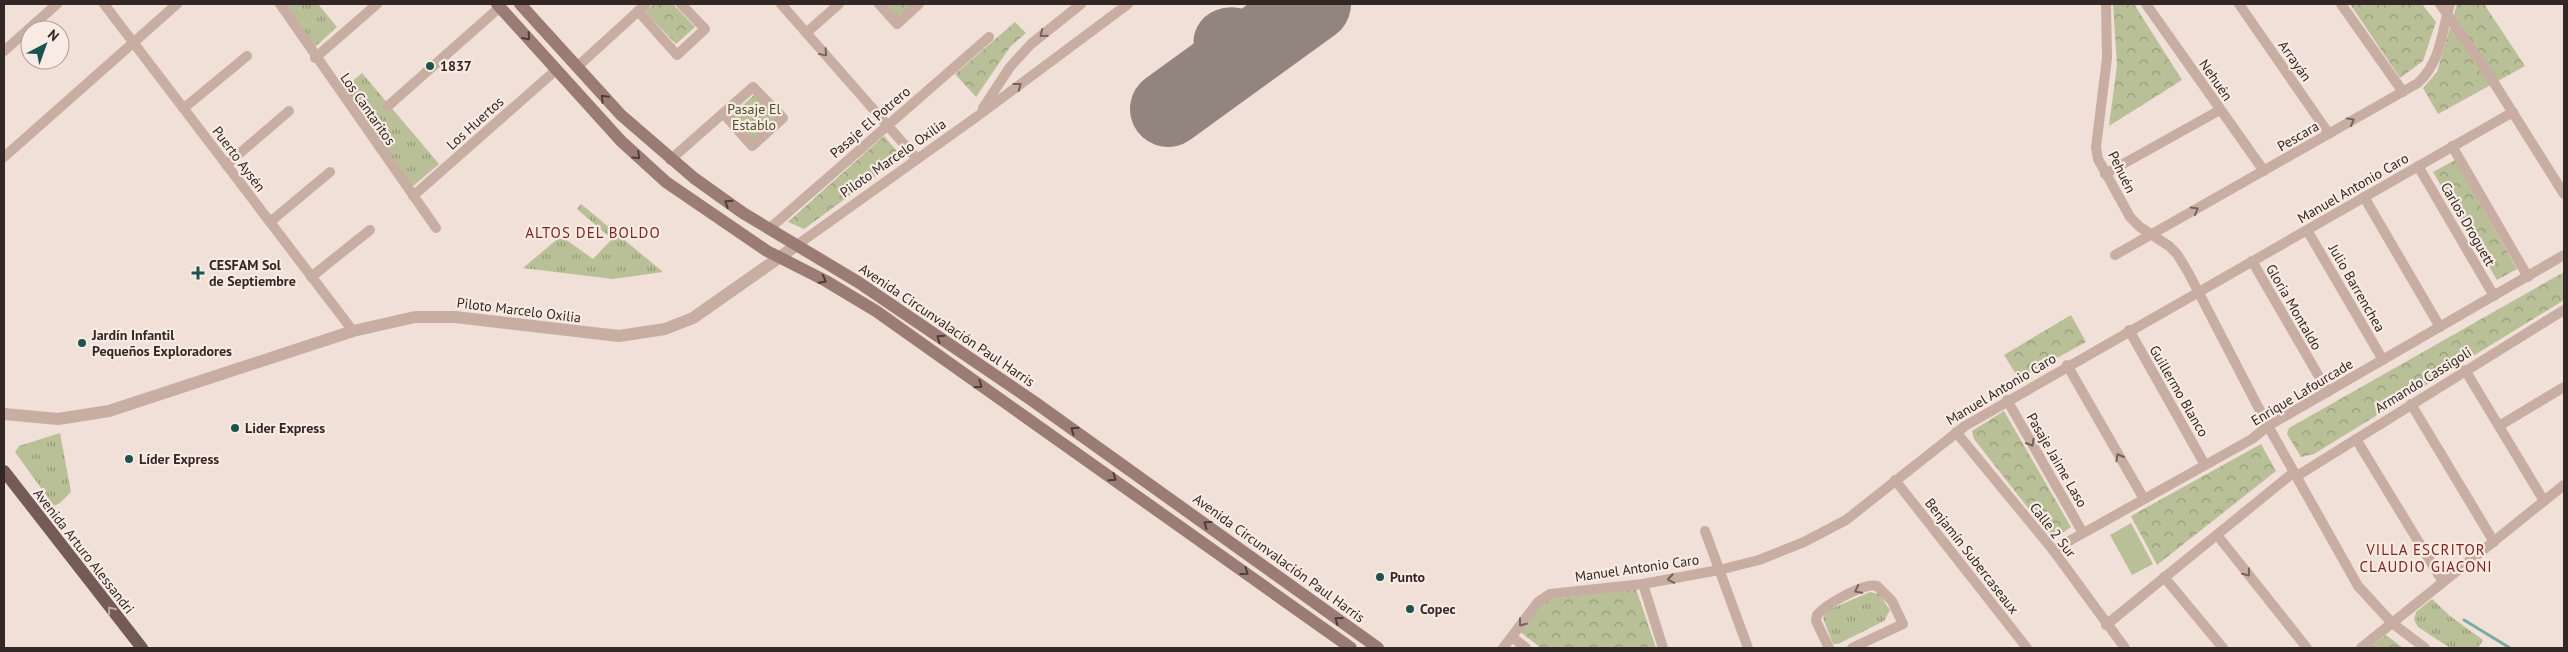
<svg xmlns="http://www.w3.org/2000/svg" width="2568" height="652" viewBox="0 0 2568 652" font-family="'PT Sans',sans-serif">
	<style>
		.grass { fill: url(#grass-tufts) }
		.park { fill: url(#park-crowns) }
		.pitch { fill: #b9bf97 }
		.lines { fill: none; stroke-linecap: round; stroke-linejoin: round }
		.stream { stroke: #76ada6; stroke-width: 3 }
		.taxiway { stroke: #92847e; stroke-width: 30 }
		.runway { stroke: #92847e; stroke-width: 76 }
		.minor { stroke: #c8ada3; stroke-width: 10 }
		.tertiary { stroke: #c8ada3; stroke-width: 12 }
		.secondary { stroke: #9b7c75; stroke-width: 12 }
		.primary { stroke: #755b56; stroke-width: 12 }
		.oneway { stroke: #76635e }
		.oneway2 { stroke: #4d3c39 }
		.oneway3 { stroke: #bdaaa4 }
		.poi-dot { fill: #1b544e; stroke: #f8ebe3; stroke-width: 2 }
		.labels { text-anchor: middle; stroke-width: 4.5; stroke-linejoin: round; paint-order: stroke }
		.street-label { font-size: 14px; fill: #332725; stroke: #f8ebe3 }
		.poi-label { font-size: 14px; font-weight: bold; fill: #332725; stroke: #f8ebe3; text-anchor: start }
		.park-label { font-size: 14px; fill: #4a5129; stroke: #f8ebe3 }
		.neighbourhood-label { font-size: 15px; letter-spacing: 1px; fill: #81251f; stroke: #f8ebe3 }
	</style>
	<defs>
		<pattern id="grass-tufts" width="24" height="20" patternUnits="userSpaceOnUse" patternTransform="scale(1.25)"><rect width="24" height="20" fill="#b9bf97"/><path d="M3 7l-1-3M5 7V3M7 7l1-3M15 17l-1-3M17 17v-4M19 17l1-3" fill="none" stroke="#979b7b"/></pattern>
		<pattern id="park-crowns" width="20" height="18" patternUnits="userSpaceOnUse" patternTransform="scale(1.25)"><rect width="20" height="18" fill="#b9bf97"/><path d="M2 6a3 3 0 1 1 6 0M12 15a3 3 0 1 1 6 0" fill="none" stroke="#979b7b"/></pattern>
	</defs>
	<rect width="100%" height="100%" fill="#f0e0d7"/>
	<g class="grass">
		<polygon points="286,4 318,4 337,27 315,47"/>
		<polygon points="362,73 439,164 412,187 343,89"/>
		<polygon points="581,204 663,272 613,279 523,268 561,236 593,259 612,239 577,209"/>
		<polygon points="60,433 71,492 60,503 54,506 15,452 19,446"/>
		<polygon points="1870,592 1879,594 1890,610 1884,621 1838,644 1833,644 1823,618 1826,611"/>
		<polygon points="2432,599 2450,616 2483,640 2478,648 2450,648 2418,627 2414,620 2416,612"/>
	</g>
	<g class="park">
		<polygon points="654,4 673,4 695,27 676,44 645,12"/>
		<polygon points="885,4 913,4 897,17"/>
		<polygon points="2113,4 2134,4 2182,80 2109,126 2117,65"/>
		<polygon points="2350,4 2422,4 2436,22 2423,61 2400,78"/>
		<polygon points="2457,4 2484,4 2525,66 2438,114 2423,88 2437,72"/>
		<polygon points="1015,22 1026,33 1010,47 976,97 955,74"/>
		<polygon points="755,94 777,118 752,141 730,117"/>
		<polygon points="884,136 902,157 804,229 788,222"/>
		<polygon points="2455,160 2517,269 2497,280 2433,172"/>
		<polygon points="2564,272 2564,300 2314,454 2301,457 2287,434 2289,428"/>
		<polygon points="2071,315 2086,342 2019,379 2004,355"/>
		<polygon points="2004,411 2071,527 2058,536 2047,532 1974,439 1972,431"/>
		<polygon points="2261,444 2276,471 2157,565 2131,516"/>
		<polygon points="1636,589 1656,648 1541,648 1518,630 1542,600"/>
		<polygon points="2386,635 2403,648 2369,648"/>
	</g>
	<polygon class="pitch" points="2131,523 2153,564 2132,575 2110,535"/>
	<g class="lines">
		<polyline class="stream" points="2464,620 2510,648"/>
		<path class="taxiway" d="M 1225,67 C 1208,58 1200,33 1222,24 C 1234,19 1245,26 1257,27 C 1266,28 1275,27 1284,24"/>
		<polyline class="runway" points="1168,109 1313,4"/>
		<g class="minor">
			<polyline points="104,4 353,331"/>
			<polyline points="280,4 436,228"/>
			<polyline points="781,4 917,159"/>
			<polyline points="879,4 897,24 919,4"/>
			<polyline points="2106,4 2107,58 2096,147 2098,159 2130,217 2140,227 2169,246 2177,254 2188,272 2268,426 2358,586 2392,623 2425,648"/>
			<polyline points="2146,4 2264,171"/>
			<polyline points="2239,4 2329,134"/>
			<polyline points="2341,4 2403,92"/>
			<polyline points="2440,4 2486,70 2564,194"/>
			<polyline points="638,11 677,55 705,29 681,4"/>
			<polyline points="806,33 839,4"/>
			<polyline points="4,51 57,4"/>
			<polyline points="315,58 377,4"/>
			<polyline points="577,67 646,4"/>
			<polyline points="388,106 500,7"/>
			<polyline points="184,108 247,56"/>
			<polyline points="983,108 1010,67 1031,44 1081,4"/>
			<polyline points="2452,146 2528,277"/>
			<polyline points="4,157 177,4"/>
			<polyline points="670,160 753,87 783,118 752,146 723,113"/>
			<polyline points="226,165 289,111"/>
			<polyline points="2418,166 2494,296"/>
			<polyline points="2105,174 2220,110"/>
			<polyline points="413,196 556,70"/>
			<polyline points="2364,197 2440,327"/>
			<polyline points="270,222 330,172"/>
			<polyline points="769,229 989,37"/>
			<polyline points="2307,230 2383,360"/>
			<polyline points="797,245 979,115 1128,4"/>
			<path d="M 2115,255 L 2418,83 C 2442,60 2441,33 2450,4"/>
			<polyline points="2252,261 2328,392"/>
			<polyline points="311,277 370,230"/>
			<polyline points="2129,330 2205,465"/>
			<polyline points="2067,365 2144,499"/>
			<polyline points="2465,370 2544,501"/>
			<polyline points="2007,400 2083,533"/>
			<polyline points="2411,404 2494,542"/>
			<polyline points="2499,426 2564,387"/>
			<polyline points="1956,432 2053,550 2125,648"/>
			<polyline points="2356,439 2443,582"/>
			<polyline points="2297,476 2564,310"/>
			<polyline points="1895,480 2027,648"/>
			<polyline points="1705,531 1748,648"/>
			<polyline points="2217,535 2307,648"/>
			<polyline points="2053,550 2252,439 2268,426 2564,255"/>
			<polyline points="2164,577 2223,648"/>
			<polyline points="1643,584 1663,648"/>
			<polyline points="2106,625 2294,472"/>
			<polyline points="1512,637 1526,648"/>
			<polyline points="1503,648 1538,602 1550,594 1643,584 1719,570 1759,560 1804,542 1846,520 1965,426 2513,112"/>
			<path d="M 1829,648 L 1816,621 L 1817,615 C 1826,604 1865,582 1877,586 L 1892,601 L 1903,624 L 1852,648"/>
			<polyline points="2361,648 2564,485"/>
		</g>
		<polyline class="tertiary" points="4,414 58,419 109,411 353,331 415,317 455,317 619,336 665,329 693,318 797,245"/>
		<g class="secondary">
			<polyline points="497,4 621,141 666,182 767,251 826,281 876,311 1351,648"/>
			<polyline points="520,4 621,115 694,178 743,213 858,282 1033,401 1378,648"/>
		</g>
		<polyline class="primary" points="4,471 142,648"/>
	</g>
	<defs><path id="oneway-chevron" d="M-2-3.5L2.5 0L-2 3.5" fill="none" stroke-width="1.6" stroke-linecap="round" stroke-linejoin="round" transform="scale(1.25)"/></defs>
	<g class="oneway">
		<use href="#oneway-chevron" transform="translate(1043 34) rotate(141)"/>
		<use href="#oneway-chevron" transform="translate(824 53) rotate(49)"/>
		<use href="#oneway-chevron" transform="translate(1018 86) rotate(-37)"/>
		<use href="#oneway-chevron" transform="translate(2351 121) rotate(-29)"/>
		<use href="#oneway-chevron" transform="translate(2195 210) rotate(-30)"/>
		<use href="#oneway-chevron" transform="translate(2031 443) rotate(60)"/>
		<use href="#oneway-chevron" transform="translate(2119 457) rotate(-120)"/>
		<use href="#oneway-chevron" transform="translate(2247 573) rotate(52)"/>
		<use href="#oneway-chevron" transform="translate(1671 579) rotate(170)"/>
		<use href="#oneway-chevron" transform="translate(1858 590) rotate(153)"/>
		<use href="#oneway-chevron" transform="translate(1522 623) rotate(127)"/>
	</g>
	<g class="oneway2">
		<use href="#oneway-chevron" transform="translate(527 37) rotate(49)"/>
		<use href="#oneway-chevron" transform="translate(604 98) rotate(-134)"/>
		<use href="#oneway-chevron" transform="translate(637 156) rotate(43)"/>
		<use href="#oneway-chevron" transform="translate(728 203) rotate(-146)"/>
		<use href="#oneway-chevron" transform="translate(823 280) rotate(28)"/>
		<use href="#oneway-chevron" transform="translate(940 338) rotate(-145)"/>
		<use href="#oneway-chevron" transform="translate(979 385) rotate(35)"/>
		<use href="#oneway-chevron" transform="translate(1074 430) rotate(-145)"/>
		<use href="#oneway-chevron" transform="translate(1113 478) rotate(35)"/>
		<use href="#oneway-chevron" transform="translate(1207 524) rotate(-144)"/>
		<use href="#oneway-chevron" transform="translate(1245 572) rotate(36)"/>
		<use href="#oneway-chevron" transform="translate(1338 620) rotate(-144)"/>
	</g>
	<use class="oneway3" href="#oneway-chevron" transform="translate(111 610) rotate(-129)"/>
	<g class="poi-dot">
		<circle cx="430" cy="66" r="5"/>
		<path d="M195.5 265.5h5v5h5v5h-5v5h-5v-5h-5v-5h5z"/>
		<circle cx="82" cy="343" r="5"/>
		<circle cx="235" cy="428" r="5"/>
		<circle cx="129" cy="459" r="5"/>
		<circle cx="1380" cy="577" r="5"/>
		<circle cx="1410" cy="609" r="5"/>
	</g>
	<g class="labels">
		<g class="street-label">
			<text transform="translate(2295 61) rotate(55)" y="5">Arrayán</text>
			<text transform="translate(2216 80) rotate(55)" y="5">Nehuén</text>
			<text transform="translate(368 109) rotate(55)" y="5">Los Cantaritos</text>
			<text transform="translate(870 122) rotate(-41)" y="5">Pasaje El Potrero</text>
			<text transform="translate(475 123) rotate(-42)" y="5">Los Huertos</text>
			<text transform="translate(2298 136) rotate(-30)" y="5">Pescara</text>
			<text transform="translate(893 158) rotate(-35)" y="5">Piloto Marcelo Oxilia</text>
			<text transform="translate(239 159) rotate(53)" y="5">Puerto Aysén</text>
			<text transform="translate(2122 172) rotate(64)" y="5">Pehuén</text>
			<text transform="translate(2353 188) rotate(-30)" y="5">Manuel Antonio Caro</text>
			<text transform="translate(2468 224) rotate(60)" y="5">Carlos Droguett</text>
			<text transform="translate(2357 288) rotate(60)" y="5">Julio Barrenchea</text>
			<text transform="translate(2294 307) rotate(60)" y="5">Gloria Montaldo</text>
			<text transform="translate(519 310) rotate(7)" y="5">Piloto Marcelo Oxilia</text>
			<text transform="translate(947 325) rotate(34)" y="5">Avenida Circunvalación Paul Harris</text>
			<text transform="translate(2423 380) rotate(-32)" y="5">Armando Cassigoli</text>
			<text transform="translate(2001 389) rotate(-31)" y="5">Manuel Antonio Caro</text>
			<text transform="translate(2179 391) rotate(60)" y="5">Guillermo Blanco</text>
			<text transform="translate(2302 392) rotate(-31)" y="5">Enrique Lafourcade</text>
			<text transform="translate(2057 460) rotate(60)" y="5">Pasaje Jaime Laso</text>
			<text transform="translate(2053 530) rotate(52)" y="5">Calle 2 Sur</text>
			<text transform="translate(84 551) rotate(52)" y="5">Avenida Arturo Alessandri</text>
			<text transform="translate(1972 556) rotate(52)" y="5">Benjamín Subercaseaux</text>
			<text transform="translate(1279 558) rotate(36)" y="5">Avenida Circunvalación Paul Harris</text>
			<text transform="translate(1637 568) rotate(-8)" y="5">Manuel Antonio Caro</text>
		</g>
		<g class="poi-label">
			<text x="440" y="71">1837</text>
			<text x="209" y="270">CESFAM Sol<tspan x="209" dy="16">de Septiembre</tspan></text>
			<text x="92" y="340">Jardín Infantil<tspan x="92" dy="16">Pequeños Exploradores</tspan></text>
			<text x="245" y="433">Lider Express</text>
			<text x="139" y="464">Líder Express</text>
			<text x="1390" y="582">Punto</text>
			<text x="1420" y="614">Copec</text>
		</g>
		<g class="park-label">
			<text x="754" y="114">Pasaje El<tspan x="754" dy="16">Establo</tspan></text>
		</g>
		<g class="neighbourhood-label">
			<text x="593" y="238">ALTOS DEL BOLDO</text>
			<text x="2426" y="555">VILLA ESCRITOR<tspan x="2426" dy="17">CLAUDIO GIACONI</tspan></text>
		</g>
	</g>
	<rect width="2568" height="652" fill="none" stroke="#332725" stroke-width="10"/>
	<g transform="translate(45 45) rotate(41)"><circle r="24" fill="#f8ebe3" stroke="#a99d97"/>
	<path d="M0-4L9 19L0 12L-9 19Z" fill="#1b544e"/>
	<text y="-8" font-size="14" font-weight="bold" text-anchor="middle" fill="#332725">N</text>
	</g>
</svg>
